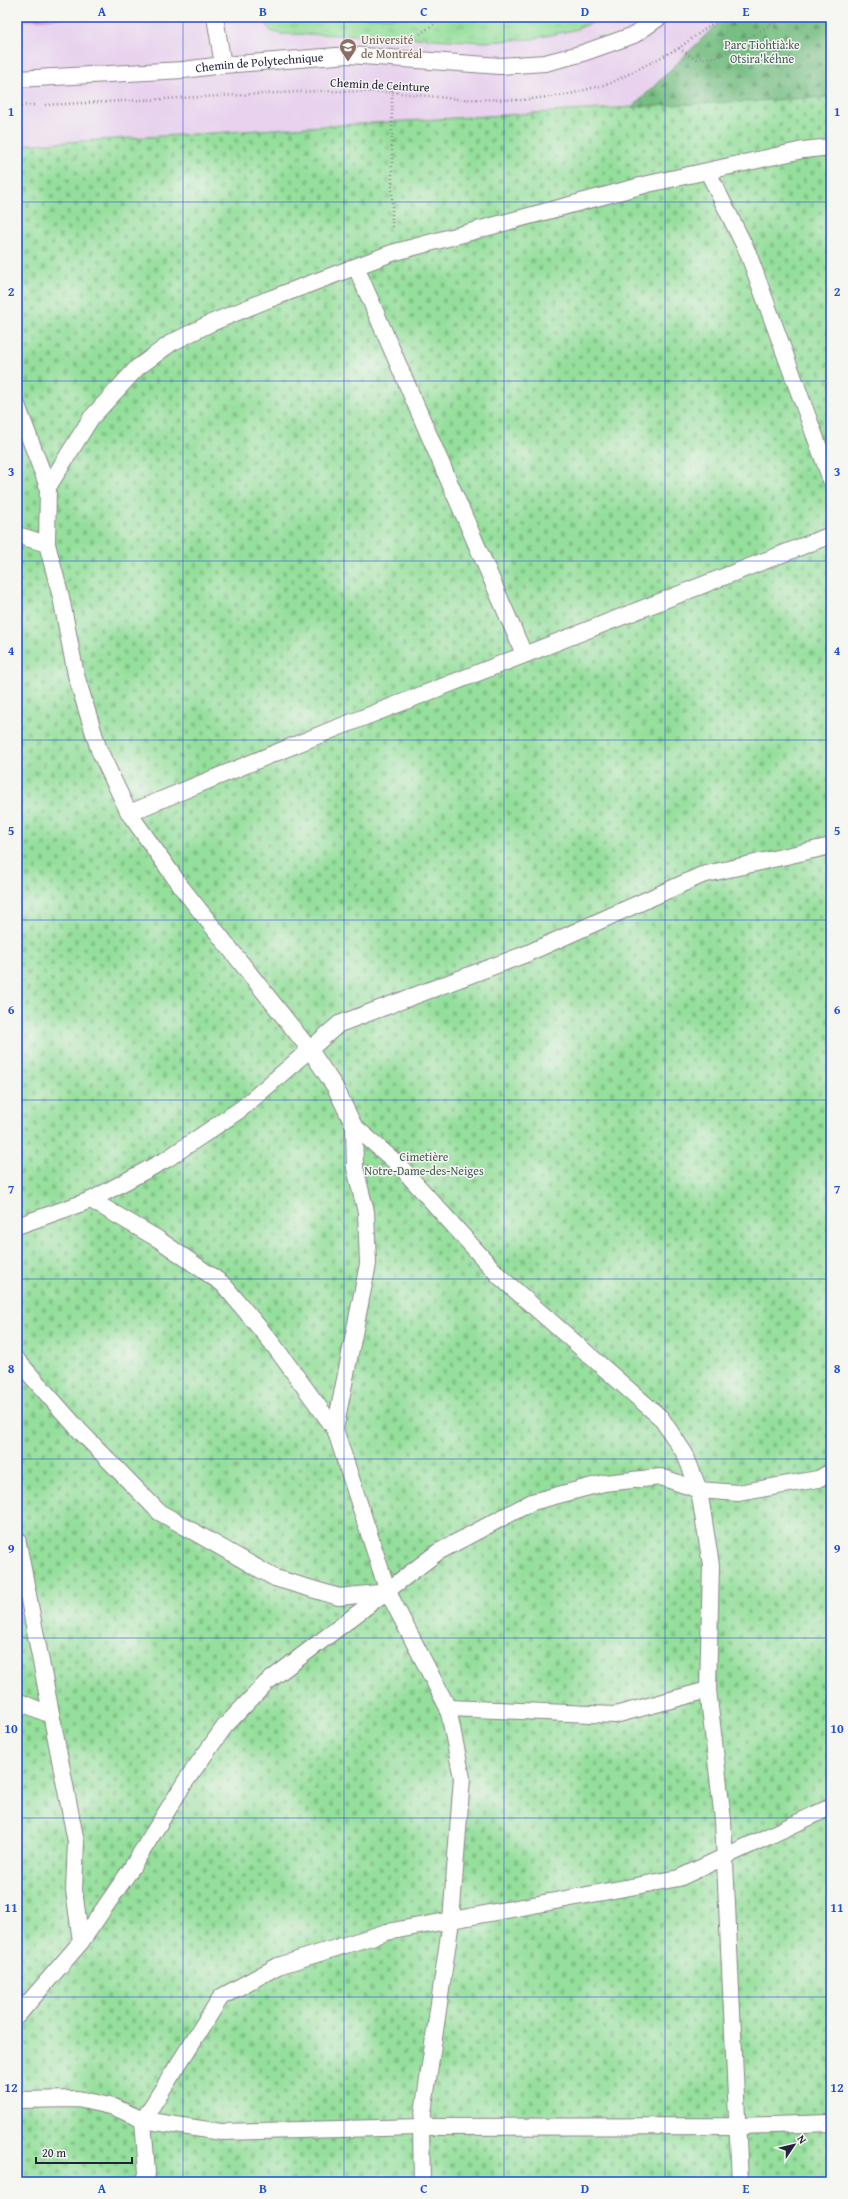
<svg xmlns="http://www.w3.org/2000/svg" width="848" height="2199" viewBox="0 0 848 2199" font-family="'Gentium Book Plus',serif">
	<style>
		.built { fill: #e8d2ee }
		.grass { fill: url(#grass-tufts); stroke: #5b806b }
		.forest { fill: url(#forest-firs); stroke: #4c705f }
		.cemetery { fill: url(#cemetery-stones); stroke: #5b806b }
		.building { fill: url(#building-back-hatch) }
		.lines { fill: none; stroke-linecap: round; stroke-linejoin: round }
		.service-casing { stroke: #8b8589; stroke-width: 18 }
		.path { stroke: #8b8589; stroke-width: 2.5; stroke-dasharray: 1 3; stroke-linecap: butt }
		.service { stroke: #fff; stroke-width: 16 }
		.grid { fill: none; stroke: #1d4ed8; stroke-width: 1; stroke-opacity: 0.55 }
		.labels { text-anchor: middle; stroke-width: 3; stroke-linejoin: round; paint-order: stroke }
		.education-label { font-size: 12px; fill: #785e54; stroke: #f6f6f2; text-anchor: start }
		.park-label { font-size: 12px; fill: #445b58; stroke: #f6f6f2 }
		.street-label { font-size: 12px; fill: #22223b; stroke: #f6f6f2 }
		.neatline { fill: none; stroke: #1d4ed8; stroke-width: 1.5 }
		.grid-label { font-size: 13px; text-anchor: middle; font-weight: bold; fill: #1d4ed8 }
	</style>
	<defs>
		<pattern id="grass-tufts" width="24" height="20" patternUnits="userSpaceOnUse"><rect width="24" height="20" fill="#94df9b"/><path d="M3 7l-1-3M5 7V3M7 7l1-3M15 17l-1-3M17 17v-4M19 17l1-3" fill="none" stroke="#7fbf86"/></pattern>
		<pattern id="forest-firs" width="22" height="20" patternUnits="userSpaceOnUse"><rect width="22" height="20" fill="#77be83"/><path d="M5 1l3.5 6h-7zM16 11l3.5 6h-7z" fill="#619a6c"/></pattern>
		<pattern id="cemetery-stones" width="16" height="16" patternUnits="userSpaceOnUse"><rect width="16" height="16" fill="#94df9b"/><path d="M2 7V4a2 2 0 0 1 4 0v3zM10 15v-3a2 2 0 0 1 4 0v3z" fill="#7fbf86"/></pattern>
		<pattern id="building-back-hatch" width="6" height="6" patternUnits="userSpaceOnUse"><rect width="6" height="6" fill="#d68eb3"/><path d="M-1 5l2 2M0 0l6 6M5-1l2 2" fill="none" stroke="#ad7493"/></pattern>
	</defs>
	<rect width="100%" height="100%" fill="#f6f6f2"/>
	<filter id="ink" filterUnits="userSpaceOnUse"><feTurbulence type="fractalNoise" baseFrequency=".025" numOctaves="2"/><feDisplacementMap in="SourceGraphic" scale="8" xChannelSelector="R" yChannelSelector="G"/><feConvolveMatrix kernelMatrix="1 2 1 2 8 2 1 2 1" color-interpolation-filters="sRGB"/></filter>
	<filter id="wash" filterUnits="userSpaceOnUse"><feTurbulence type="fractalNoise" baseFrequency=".012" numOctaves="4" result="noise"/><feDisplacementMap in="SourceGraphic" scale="16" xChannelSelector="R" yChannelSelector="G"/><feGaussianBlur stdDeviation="0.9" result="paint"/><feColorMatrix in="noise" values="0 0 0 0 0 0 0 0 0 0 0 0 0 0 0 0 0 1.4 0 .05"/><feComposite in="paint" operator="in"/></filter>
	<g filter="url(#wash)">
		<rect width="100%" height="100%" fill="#f4e8d7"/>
		<polygon class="built" points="17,17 724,17 633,107 17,145"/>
		<polygon class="grass" points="262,17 607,17 574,30 532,39 485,42 362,35 280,34 271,31"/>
		<polygon class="forest" points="724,17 831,17 831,96 697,119 633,107"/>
		<polygon class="cemetery" points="831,97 831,2182 17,2182 17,145 633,107"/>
		<g id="blocks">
			<polygon class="building" points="17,17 77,17 77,18 17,21"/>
		</g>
	</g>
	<g filter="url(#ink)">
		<use href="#blocks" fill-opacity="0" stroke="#8b8589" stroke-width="1"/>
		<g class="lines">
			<defs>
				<g id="service">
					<polyline points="215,17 223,65"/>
					<path id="s1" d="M 17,79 L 183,70 L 223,65 L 349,55 L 500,66 L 545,63 L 580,54 L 634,35 L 660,17"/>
					<polyline points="708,172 748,253 831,480"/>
					<polyline points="356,267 524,654"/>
					<polyline points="17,405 48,487"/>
					<polyline points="17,535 47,544 61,597 76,675 99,750 129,813 182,888 310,1050 335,1087 354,1126 399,1165 499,1276 661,1418 685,1454 699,1490 738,1493 818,1479 831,1472"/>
					<polyline points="47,544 48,487 91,418 137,368 171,343 211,323 267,300 392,253 648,184 803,150 831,147"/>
					<polyline points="129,813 329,731 831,535"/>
					<polyline points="91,1200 158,1239 223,1284 272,1343 335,1429 388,1592 448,1708 462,1778 451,1921 421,2127 422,2182"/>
					<polyline points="17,1226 91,1200 167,1159 241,1109 339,1024 526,954 702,875 831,846"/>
					<polyline points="17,1360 79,1430 159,1512 275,1578 339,1597 388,1592"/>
					<polyline points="335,1429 368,1264 366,1212 355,1168 354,1126"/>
					<polyline points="17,1538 76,1842 74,1890 81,1942"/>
					<polyline points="17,1701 51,1715"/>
					<polyline points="448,1708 615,1715 708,1690"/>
					<polyline points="17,2016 81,1942 129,1872 185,1782 225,1726 266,1683 438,1552 532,1502 604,1483 661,1477 699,1490 711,1565 708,1690 723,1820 740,2182"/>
					<polyline points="17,2100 78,2099 114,2107 143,2120 221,2132 421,2127 738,2126 831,2123"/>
					<polyline points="145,2182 147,2173 143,2120 221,1997 278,1966 387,1932 679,1878 831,1807"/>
				</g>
			</defs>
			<use href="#service" class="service-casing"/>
			<g class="path">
				<polyline points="708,17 713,23"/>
				<polyline points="760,17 776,21 786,17"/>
				<polyline points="420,34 444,17"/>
				<polyline points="679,48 695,59 718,57 776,21"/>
				<polyline points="45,105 318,91 392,92 456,99 521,100 566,95 611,83 679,48 721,17"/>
				<polyline points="17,106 34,105"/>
				<polyline points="392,227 392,84"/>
			</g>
			<use href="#service" class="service"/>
		</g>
	</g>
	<path class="grid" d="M 183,17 L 183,2182M 344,17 L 344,2182M 504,17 L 504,2182M 665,17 L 665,2182M 17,202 L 831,202M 17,381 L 831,381M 17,561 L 831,561M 17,740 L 831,740M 17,920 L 831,920M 17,1100 L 831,1100M 17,1279 L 831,1279M 17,1459 L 831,1459M 17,1638 L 831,1638M 17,1818 L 831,1818M 17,1997 L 831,1997"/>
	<defs>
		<symbol id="university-pin" viewBox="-11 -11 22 30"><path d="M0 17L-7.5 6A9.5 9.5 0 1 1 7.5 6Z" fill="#8d6e63" stroke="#f6f6f2"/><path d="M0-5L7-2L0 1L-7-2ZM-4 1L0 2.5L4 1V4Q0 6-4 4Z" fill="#fff"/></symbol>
	</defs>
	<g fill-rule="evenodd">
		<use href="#university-pin" x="338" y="37" width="20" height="27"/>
	</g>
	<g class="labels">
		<g class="education-label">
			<text x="361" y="44">Université<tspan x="361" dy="14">de Montréal</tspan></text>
		</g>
		<g class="park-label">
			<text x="762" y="49">Parc Tiohtià:ke<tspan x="762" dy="14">Otsira'kéhne</tspan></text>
			<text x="424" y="1161">Cimetière<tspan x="424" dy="14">Notre-Dame-des-Neiges</tspan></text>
		</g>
		<g class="street-label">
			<text dy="4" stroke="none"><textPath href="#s1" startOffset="243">Chemin de Polytechnique</textPath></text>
			<text transform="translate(380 85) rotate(3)" y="4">Chemin de Ceinture</text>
		</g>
	</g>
	<rect width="848" height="2199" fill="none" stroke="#f6f6f2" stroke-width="44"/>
	<g transform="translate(794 2145) rotate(55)" stroke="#f6f6f2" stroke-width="3" paint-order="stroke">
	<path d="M0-3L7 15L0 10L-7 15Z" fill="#22223b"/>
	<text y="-6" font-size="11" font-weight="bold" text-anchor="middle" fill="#22223b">N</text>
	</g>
	<path d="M36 2157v6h96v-6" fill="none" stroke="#22223b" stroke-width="2"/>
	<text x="42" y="2157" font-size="12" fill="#22223b" stroke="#f6f6f2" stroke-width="3" paint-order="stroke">20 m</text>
	<rect x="22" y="22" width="804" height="2155" class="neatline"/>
	<g class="grid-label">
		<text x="102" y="16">A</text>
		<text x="263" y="16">B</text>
		<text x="424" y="16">C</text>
		<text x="585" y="16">D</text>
		<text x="746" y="16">E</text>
		<text x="11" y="116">1</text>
		<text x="837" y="116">1</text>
		<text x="11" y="296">2</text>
		<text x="837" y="296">2</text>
		<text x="11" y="476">3</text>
		<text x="837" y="476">3</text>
		<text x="11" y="655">4</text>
		<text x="837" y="655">4</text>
		<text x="11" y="835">5</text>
		<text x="837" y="835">5</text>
		<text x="11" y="1014">6</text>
		<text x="837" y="1014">6</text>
		<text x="11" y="1194">7</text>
		<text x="837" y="1194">7</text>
		<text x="11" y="1373">8</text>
		<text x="837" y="1373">8</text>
		<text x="11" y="1553">9</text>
		<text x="837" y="1553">9</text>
		<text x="11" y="1733">10</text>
		<text x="837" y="1733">10</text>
		<text x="11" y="1912">11</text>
		<text x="837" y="1912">11</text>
		<text x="11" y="2092">12</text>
		<text x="837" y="2092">12</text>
		<text x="102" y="2193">A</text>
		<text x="263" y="2193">B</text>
		<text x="424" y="2193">C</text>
		<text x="585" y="2193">D</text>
		<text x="746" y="2193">E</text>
	</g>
</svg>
